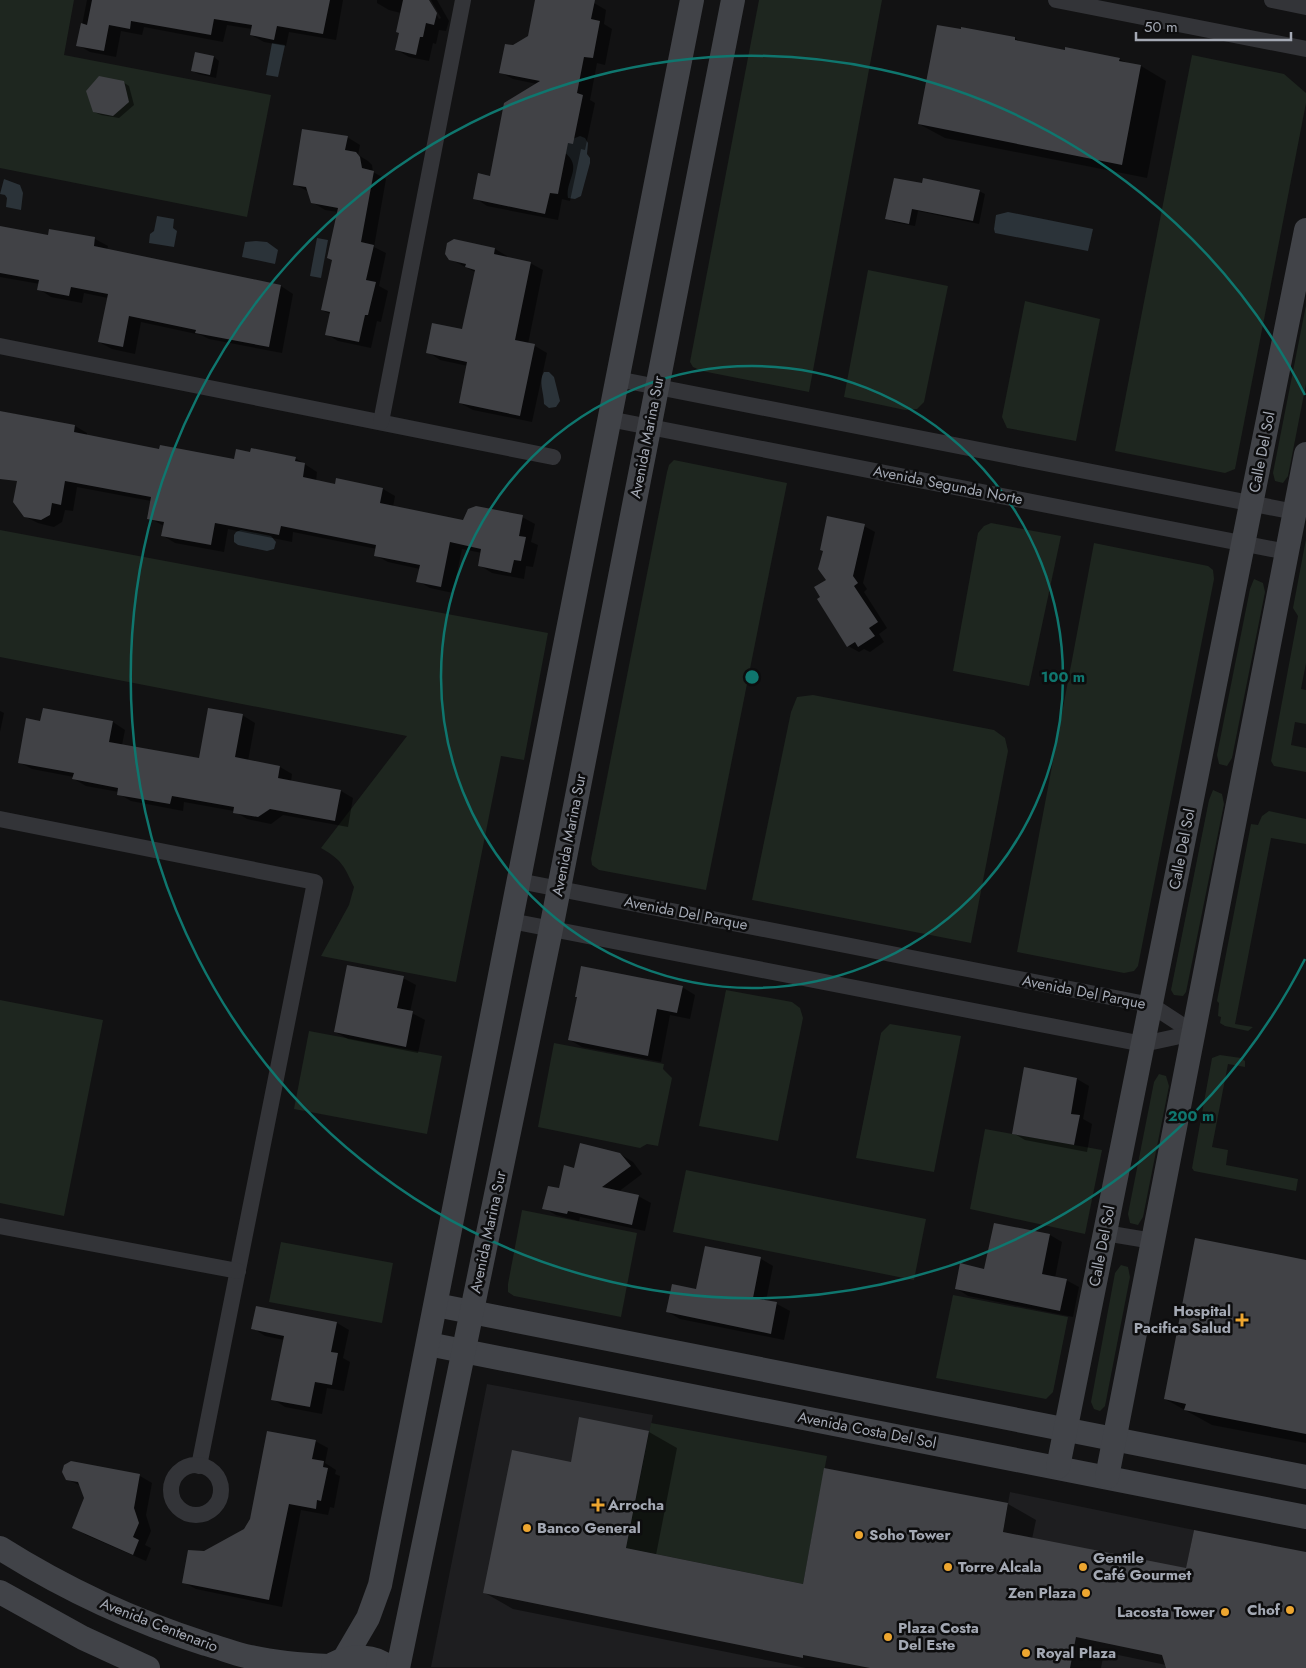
<svg xmlns="http://www.w3.org/2000/svg" width="1306" height="1668" viewBox="0 0 1306 1668" font-family="Jost,sans-serif">
	<style>
		.built { fill: #1e1e20 }
		.green { fill: #1e261f }
		.water { fill: #2b3339 }
		.shadow { fill: #0007 }
		.building { fill: #414246 }
		.lines { fill: none; stroke-linecap: round; stroke-linejoin: round }
		.street { stroke: #333438; stroke-width: 16 }
		.secondary { stroke: #414348; stroke-width: 24 }
		.ring { fill: none; stroke: #0f766e; stroke-width: 2.5 }
		.poi-dot { fill: #eda630; stroke: #0d0d0e; stroke-width: 2 }
		.labels { text-anchor: middle; stroke-width: 5; stroke-linejoin: round; paint-order: stroke }
		.street-label { font-size: 15px; fill: #a4a9b4; stroke: #0d0d0e }
		.poi-label { font-size: 15px; font-weight: bold; fill: #a4a9b4; stroke: #0d0d0e; text-anchor: start }
		.centre { fill: #0f766e; stroke: #0d0d0e; stroke-width: 2.5 }
		.ring-label { font-size: 15px; text-anchor: middle; font-weight: bold; fill: #0f766e; stroke: #0d0d0e; stroke-width: 5; stroke-linejoin: round; paint-order: stroke }
	</style>
	<rect width="100%" height="100%" fill="#121213"/>
	<polygon class="built" points="487,1384 653,1415 626,1548 803,1584 1003,1532 1010,1492 1194,1530 1166,1668 431,1667"/>
	<g class="green">
		<polygon points="0,0 74,0 64,55 271,95 247,217 0,168"/>
		<polygon points="759,0 882,0 809,392 702,371 693,367 690,362"/>
		<polygon points="1192,55 1284,74 1306,93 1306,103 1235,469 1225,473 1115,451"/>
		<polygon points="868,270 948,286 924,402 917,409 905,410 844,397"/>
		<polygon points="1025,301 1100,319 1076,441 1007,428 1002,417"/>
		<polygon points="1306,305 1306,384 1288,476 1283,483 1275,481 1273,473"/>
		<polygon points="674,460 787,483 706,890 599,870 592,865 591,859 667,472 669,465"/>
		<polygon points="991,523 1061,536 1029,686 953,671 978,533 984,526"/>
		<path d="M 0,530 L 548,633 L 524,760 L 501,756 L 456,982 L 321,956 L 349,905 L 354,887 C 344,866 342,860 321,848 L 407,736 L 0,657 Z"/>
		<polygon points="1306,539 1306,663 1301,689 1306,690 1306,724 1295,722 1291,745 1306,748 1306,772 1274,766 1271,761 1298,616 1293,608"/>
		<polygon points="1094,543 1208,566 1213,570 1214,579 1138,966 1134,971 1124,973 1017,952"/>
		<polygon points="1254,579 1263,583 1265,592 1232,758 1227,766 1219,764 1217,755 1250,589"/>
		<polygon points="813,695 994,730 1005,738 1008,751 971,943 752,900 791,712 797,697"/>
		<polygon points="1213,790 1222,794 1224,804 1186,992 1183,996 1174,995 1171,990 1209,800"/>
		<polygon points="1269,811 1306,819 1306,844 1271,838 1235,1024 1253,1027 1248,1031 1225,1026 1220,1023 1221,1017 1218,1016 1219,1003 1217,1001 1251,824 1258,825 1262,816"/>
		<polygon points="726,990 792,1002 800,1008 803,1018 778,1141 699,1126"/>
		<polygon points="0,1000 103,1020 64,1216 0,1203"/>
		<polygon points="890,1024 961,1036 934,1172 856,1158 881,1033"/>
		<polygon points="309,1031 442,1056 427,1134 294,1109"/>
		<polygon points="554,1043 664,1064 663,1069 672,1078 658,1146 647,1144 640,1148 538,1127"/>
		<polygon points="1220,1055 1241,1058 1245,1061 1245,1067 1228,1064 1212,1147 1228,1150 1226,1165 1298,1179 1296,1191 1194,1171 1192,1168 1212,1058"/>
		<polygon points="1159,1074 1166,1076 1169,1086 1143,1217 1138,1225 1130,1223 1128,1214 1154,1082"/>
		<polygon points="985,1129 1102,1150 1085,1234 970,1209"/>
		<polygon points="686,1170 926,1219 914,1280 673,1232"/>
		<polygon points="522,1210 637,1233 621,1317 514,1296 508,1292 508,1284"/>
		<polygon points="281,1242 393,1263 382,1323 269,1302"/>
		<polygon points="1121,1265 1128,1267 1130,1277 1105,1406 1100,1411 1094,1409 1091,1402 1115,1273"/>
		<polygon points="953,1295 1068,1317 1053,1392 1046,1399 936,1378"/>
		<polygon points="651,1423 827,1456 803,1584 626,1548"/>
	</g>
	<g class="water">
		<polygon points="272,43 285,45 278,77 266,75"/>
		<path d="M 580,136 L 585,138 L 588,143 L 587,154 L 590,158 L 590,163 L 581,196 L 575,199 L 568,198 C 565,180 584,167 564,152 L 565,142 Z"/>
		<polygon points="4,179 20,185 23,193 21,210 6,207 7,198 5,195 0,194"/>
		<polygon points="1008,212 1093,229 1088,251 995,233 994,229 996,215"/>
		<polygon points="157,216 174,219 173,228 177,231 174,247 149,243 150,234 154,231"/>
		<polygon points="317,238 328,240 321,278 310,276"/>
		<polygon points="256,241 267,242 278,250 275,264 242,257 245,242"/>
		<path d="M 544,372 L 549,372 L 554,377 L 560,401 L 556,407 L 549,408 L 544,404 C 544,392 538,381 544,372 Z"/>
		<polygon points="241,530 271,536 276,542 274,549 267,551 238,545 234,542 234,535 236,532"/>
	</g>
	<g class="shadow">
		<polygon points="87,0 343,0 336,40 289,32 286,46 264,42 251,35 252,29 227,25 223,42 144,27 142,35 121,31 116,57 90,52 78,45"/>
		<polygon points="377,0 428,0 439,19 441,18 431,0 437,0 449,21 446,31 439,30 436,44 433,43 429,61 409,57 397,50 400,33 401,13 389,10 377,3"/>
		<polygon points="537,0 580,0 594,3 606,10 604,24 612,29 605,65 597,63 590,100 595,103 585,150 581,149 570,201 562,199 558,220 487,206 475,198 491,177 537,84 513,79 500,72 513,47 529,36"/>
		<polygon points="1015,38 1023,43 1119,59 1127,63 1141,66 1166,81 1147,178 945,138 919,124"/>
		<polygon points="214,57 219,61 216,78 198,74 192,70"/>
		<polygon points="123,82 129,86 134,105 119,118 101,115 94,112"/>
		<polygon points="347,137 360,145 358,155 368,161 372,165 373,172 386,179 374,247 386,253 379,286 388,291 381,322 377,321 371,348 338,341 326,334 330,314 322,310 333,261 338,212 325,210 312,202 309,192 294,184"/>
		<polygon points="923,185 979,191 985,194 979,224 918,211 915,226 893,222 887,218"/>
		<polygon points="0,227 49,236 50,230 95,239 108,246 107,250 281,286 293,294 282,353 209,339 201,335 141,322 135,354 112,349 99,342 108,298 84,293 82,303 51,297 39,289 40,284 0,277"/>
		<polygon points="495,249 507,256 507,258 530,263 543,270 528,344 535,346 547,353 532,422 473,410 460,403 468,366 440,360 428,352 463,331 475,272 450,259"/>
		<polygon points="0,411 75,426 87,433 87,436 160,451 235,461 295,458 317,472 316,481 336,485 383,489 395,496 393,507 464,521 522,517 535,524 531,542 538,545 533,567 526,566 524,579 492,573 479,565 482,553 462,549 453,593 430,588 418,581 420,569 388,562 375,555 377,549 293,532 292,542 228,529 224,552 175,543 162,535 164,526 149,518 151,501 77,487 73,511 65,510 62,522 54,527 38,523 24,516 19,480 0,474"/>
		<polygon points="864,526 875,532 863,583 867,589 864,592 887,628 879,634 884,642 870,652 864,649 859,652 848,646 822,597 828,581"/>
		<polygon points="0,711 4,713 0,732"/>
		<polygon points="242,715 255,723 248,761 280,767 292,774 291,782 341,791 353,798 348,827 283,815 271,824 247,819 234,811 184,802 183,811 131,801 119,794 119,792 86,786 74,779 74,777 32,769 19,762 41,722 113,722 125,730 122,745 200,760"/>
		<polygon points="403,978 416,985 410,1012 425,1020 418,1053 348,1039 335,1032"/>
		<polygon points="682,987 695,995 690,1019 670,1015 661,1062 582,1047 570,1040"/>
		<polygon points="1025,1069 1077,1079 1089,1086 1083,1119 1092,1124 1087,1152 1025,1140 1013,1133"/>
		<polygon points="620,1154 633,1162 642,1174 618,1192 638,1196 651,1203 645,1231 580,1217 579,1221 556,1215 544,1208 560,1190 575,1169"/>
		<polygon points="1050,1235 1062,1242 1055,1278 1066,1280 1079,1287 1073,1317 968,1296 956,1288 985,1270"/>
		<polygon points="706,1247 761,1259 773,1266 766,1301 777,1304 790,1311 784,1340 680,1319 668,1312 697,1291"/>
		<polygon points="1306,1261 1306,1443 1212,1425 1165,1399"/>
		<polygon points="257,1307 337,1323 349,1330 343,1358 350,1362 344,1391 327,1388 322,1414 285,1407 273,1399 284,1340 265,1336 253,1328"/>
		<polygon points="580,1418 649,1432 677,1448 656,1555 804,1586 825,1469 1008,1504 1036,1520 1032,1539 1187,1569 1306,1553 1306,1668 1167,1668 1166,1665 1104,1652 1101,1668 806,1668 513,1609 485,1593 572,1464"/>
		<polygon points="315,1441 328,1448 325,1463 336,1470 335,1474 340,1476 334,1508 330,1507 328,1515 301,1510 282,1607 196,1589 183,1582 205,1552 245,1530 251,1520"/>
		<polygon points="140,1476 152,1483 146,1515 151,1531 145,1545 151,1548 146,1561 86,1535 74,1527 85,1498 81,1486 67,1479"/>
	</g>
	<g class="building">
		<polygon points="92,0 330,0 323,34 277,26 274,40 250,35 252,25 214,19 211,35 131,21 130,29 109,25 104,51 76,46 81,23 87,25"/>
		<polygon points="403,0 429,0 437,13 434,25 426,23 423,37 420,37 416,55 395,50 399,33 396,32"/>
		<polygon points="535,0 595,0 591,19 600,21 593,58 584,57 577,93 583,95 573,144 568,143 558,194 550,193 545,214 473,199 478,173 490,176 504,103 540,81 499,73 505,44 513,45 528,36"/>
		<polygon points="937,25 961,29 961,27 1015,37 1015,40 1065,50 1065,47 1120,58 1119,61 1141,65 1122,165 918,124"/>
		<polygon points="195,52 214,56 210,75 191,71"/>
		<polygon points="99,76 124,81 129,102 113,116 93,112 86,91"/>
		<polygon points="302,129 348,136 345,150 356,152 360,157 362,168 374,171 361,242 374,245 366,280 376,282 368,315 365,315 359,342 325,335 330,312 321,310 332,260 327,258 338,208 311,203 306,187 293,185"/>
		<polygon points="894,178 922,183 923,178 980,190 973,221 912,209 909,224 885,219"/>
		<polygon points="0,226 48,235 49,229 95,237 94,246 281,285 269,347 195,333 196,330 129,316 123,347 98,342 108,294 71,287 69,296 37,290 39,280 0,273"/>
		<polygon points="454,239 495,248 494,254 531,262 515,340 535,344 520,416 459,403 467,362 426,353 432,323 462,329 475,270 465,267 466,264 449,260 445,254 447,243"/>
		<polygon points="0,411 75,425 74,432 159,449 160,445 234,459 236,449 250,452 251,448 296,457 295,461 305,463 303,477 335,484 336,478 383,488 380,503 463,520 468,509 476,506 523,515 519,536 526,537 521,561 514,560 511,573 478,566 481,549 450,542 441,587 416,582 420,565 374,556 376,545 281,526 279,535 215,523 211,545 161,536 164,522 147,519 151,497 65,481 61,505 52,503 50,515 41,520 24,517 13,502 17,481 0,479"/>
		<polygon points="827,516 865,524 853,576 858,583 854,586 878,622 869,628 875,636 858,647 855,642 847,647 817,599 820,597 814,587 826,580 818,569 823,551 820,550"/>
		<polygon points="43,708 113,721 109,742 199,758 208,708 243,714 235,757 280,766 278,778 341,790 335,821 270,809 258,817 233,813 234,807 172,796 170,804 117,795 118,788 72,779 74,773 18,763 26,718 40,721"/>
		<polygon points="347,965 404,976 397,1008 413,1011 406,1047 334,1032"/>
		<polygon points="581,966 683,986 677,1013 657,1009 648,1056 568,1040 577,997 575,997"/>
		<polygon points="1024,1067 1077,1078 1071,1114 1080,1115 1074,1145 1012,1134"/>
		<polygon points="580,1143 620,1153 631,1166 602,1187 639,1195 632,1225 568,1211 567,1214 542,1209 548,1186 559,1188 564,1165 574,1168"/>
		<polygon points="994,1223 1050,1234 1042,1274 1067,1279 1060,1311 955,1289 960,1263 984,1269"/>
		<polygon points="1195,1238 1306,1260 1306,1434 1184,1410 1186,1404 1164,1399"/>
		<polygon points="705,1246 761,1257 753,1298 777,1302 771,1334 666,1312 672,1284 696,1289"/>
		<polygon points="256,1306 337,1322 331,1352 338,1353 332,1385 315,1382 310,1407 271,1400 284,1336 251,1329"/>
		<polygon points="579,1417 649,1431 626,1548 803,1584 824,1468 1008,1503 1003,1532 1186,1568 1194,1530 1306,1552 1306,1668 1166,1668 1162,1655 1076,1637 1070,1668 870,1668 803,1655 803,1658 483,1593 512,1450 571,1462"/>
		<polygon points="267,1431 316,1440 312,1459 324,1461 323,1467 328,1468 321,1501 317,1500 316,1509 289,1504 269,1600 182,1583 188,1550 204,1551 244,1529 250,1519"/>
		<polygon points="71,1461 140,1474 134,1508 139,1523 133,1537 139,1540 133,1555 72,1528 84,1498 78,1482 66,1480 62,1472 64,1465"/>
	</g>
	<g class="lines">
		<g class="street">
			<polyline points="1056,0 1306,49"/>
			<polyline points="1272,0 1306,7"/>
			<polyline points="0,346 553,457"/>
			<polyline points="617,379 1295,512"/>
			<polyline points="609,419 1287,552"/>
			<polyline points="381,422 463,0"/>
			<polyline points="0,819 315,882 199,1466"/>
			<polyline points="519,881 1151,1005 1194,1033"/>
			<polyline points="511,921 1143,1044 1194,1033"/>
			<polyline points="0,1226 238,1271"/>
			<polyline points="1105,1233 1153,1241"/>
			<circle cx="196" cy="1490" r="25"/>
		</g>
		<g class="secondary">
			<polyline points="436,1305 1306,1477"/>
			<polyline points="428,1344 1306,1517"/>
			<polyline points="1058,1467 1306,230"/>
			<polyline points="1107,1477 1306,454"/>
			<path d="M 0,1548 C 65,1589 134,1621 206,1644 C 221,1648 235,1654 250,1657 C 276,1663 302,1665 329,1666"/>
			<polyline points="0,1592 83,1638 148,1668"/>
			<polyline points="344,1659 368,1618 380,1585 692,0"/>
			<path d="M 333,1664 C 352,1655 374,1654 390,1668"/>
			<polyline points="398,1668 551,929 733,0"/>
		</g>
	</g>
	<g class="ring">
		<circle cx="752" cy="677" r="311"/>
		<path d="M1305 959A621 621 0 1 1 1305 395"/>
	</g>
	<g class="poi-dot">
		<path d="M1239.5 1312.5h5v5h5v5h-5v5h-5v-5h-5v-5h5z"/>
		<path d="M595.5 1497.5h5v5h5v5h-5v5h-5v-5h-5v-5h5z"/>
		<circle cx="527" cy="1528" r="5"/>
		<circle cx="859" cy="1535" r="5"/>
		<circle cx="948" cy="1567" r="5"/>
		<circle cx="1083" cy="1567" r="5"/>
		<circle cx="1086" cy="1593" r="5"/>
		<circle cx="1290" cy="1610" r="5"/>
		<circle cx="1225" cy="1612" r="5"/>
		<circle cx="888" cy="1637" r="5"/>
		<circle cx="1026" cy="1653" r="5"/>
	</g>
	<g class="labels">
		<g class="street-label">
			<text transform="translate(647 437) rotate(-79)" y="5">Avenida Marina Sur</text>
			<text transform="translate(1262 452) rotate(-79)" y="5">Calle Del Sol</text>
			<text transform="translate(948 485) rotate(11)" y="5">Avenida Segunda Norte</text>
			<text transform="translate(569 835) rotate(-79)" y="5">Avenida Marina Sur</text>
			<text transform="translate(1182 849) rotate(-79)" y="5">Calle Del Sol</text>
			<text transform="translate(686 913) rotate(11)" y="5">Avenida Del Parque</text>
			<text transform="translate(1084 992) rotate(11)" y="5">Avenida Del Parque</text>
			<text transform="translate(488 1232) rotate(-78)" y="5">Avenida Marina Sur</text>
			<text transform="translate(1102 1246) rotate(-79)" y="5">Calle Del Sol</text>
			<text transform="translate(867 1430) rotate(11)" y="5">Avenida Costa Del Sol</text>
			<text transform="translate(159 1625) rotate(21)" y="5">Avenida Centenario</text>
		</g>
		<g class="poi-label">
			<text x="1231" y="1316" text-anchor="end">Hospital<tspan x="1231" dy="17">Pacifica Salud</tspan></text>
			<text x="608" y="1510">Arrocha</text>
			<text x="537" y="1533">Banco General</text>
			<text x="869" y="1540">Soho Tower</text>
			<text x="1093" y="1563">Gentile<tspan x="1093" dy="17">Café Gourmet</tspan></text>
			<text x="958" y="1572">Torre Alcala</text>
			<text x="1076" y="1598" text-anchor="end">Zen Plaza</text>
			<text x="1280" y="1615" text-anchor="end">Chof</text>
			<text x="1215" y="1617" text-anchor="end">Lacosta Tower</text>
			<text x="898" y="1633">Plaza Costa<tspan x="898" dy="17">Del Este</tspan></text>
			<text x="1036" y="1658">Royal Plaza</text>
		</g>
	</g>
	<circle cx="752" cy="677" r="8" class="centre"/>
	<g class="ring-label">
		<text x="1063" y="682">100 m</text>
		<text x="1191" y="1121">200 m</text>
	</g>
	<path d="M1136 32v8h155v-8" fill="none" stroke="#a4a9b4" stroke-width="2.5"/>
	<text x="1144" y="32" font-size="15" fill="#a4a9b4" stroke="#0d0d0e" stroke-width="4" paint-order="stroke">50 m</text>
</svg>
